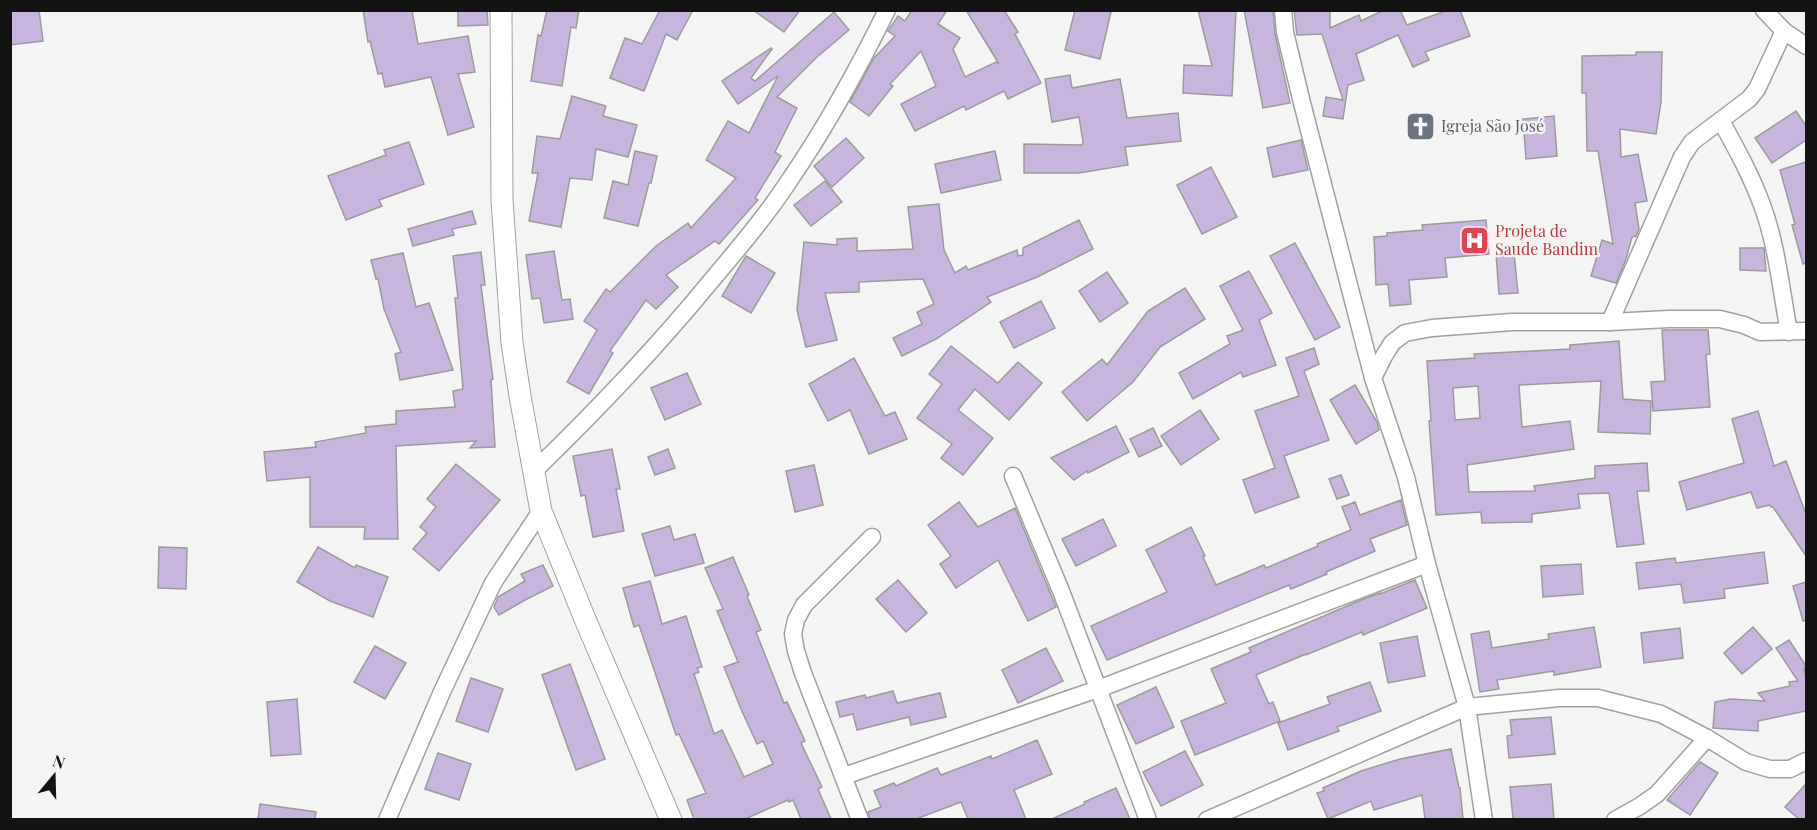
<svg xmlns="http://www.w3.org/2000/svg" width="1817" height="830" viewBox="0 0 1817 830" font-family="'Playfair Display',serif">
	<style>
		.building { fill: #c8b5de; stroke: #9c9b9c; stroke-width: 1.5; fill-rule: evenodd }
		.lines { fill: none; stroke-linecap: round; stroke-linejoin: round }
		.minor-casing { stroke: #a1a1a2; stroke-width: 19 }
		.tertiary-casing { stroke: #a1a1a2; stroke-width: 23 }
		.minor { stroke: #fff; stroke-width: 16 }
		.tertiary { stroke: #fff; stroke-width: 21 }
		.labels { text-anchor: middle; stroke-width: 4.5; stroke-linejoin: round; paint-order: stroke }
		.worship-label { font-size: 16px; fill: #5b616d; stroke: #f4f4f5; text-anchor: start }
		.health-label { font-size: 16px; fill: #be3a42; stroke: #f4f4f5; text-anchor: start }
	</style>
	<rect width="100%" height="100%" fill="#f4f4f5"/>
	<g class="building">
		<polygon points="10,10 39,10 43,41 10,45"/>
		<polygon points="363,10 412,10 418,44 468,36 475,72 458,74 474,127 448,135 431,77 385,87 382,73 378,74 370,41 368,42"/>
		<polygon points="458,10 487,10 488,25 458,26"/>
		<polygon points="547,10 579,10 576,28 571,27 562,86 531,81 538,35 541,36"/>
		<polygon points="660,10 693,10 677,40 666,34 644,91 610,78 625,38 642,44"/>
		<polygon points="753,10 800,10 784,32"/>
		<polygon points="912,10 947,10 938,24 960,38 953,49 965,77 996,62 999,64 966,10 1004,10 1018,32 1015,34 1041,83 1008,99 1004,91 966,110 964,106 915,131 901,104 936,86 921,51 890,84 893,86 869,116 850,102 874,58 895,36 888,31 898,16 905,21"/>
		<polygon points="1075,10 1103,10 1111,12 1100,59 1065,50"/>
		<polygon points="1198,10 1236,10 1232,96 1183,93 1184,65 1212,66"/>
		<polygon points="1244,10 1273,10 1275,34 1290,103 1263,108"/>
		<polygon points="1294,10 1330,10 1330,28 1359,15 1361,21 1384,10 1400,10 1407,25 1448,10 1460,10 1470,36 1425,52 1429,60 1413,67 1398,35 1356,54 1364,80 1348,85 1343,119 1323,116 1326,97 1343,100 1322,34 1297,35"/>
		<polygon points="834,12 849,30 817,57 777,97 797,108 775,152 781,156 755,198 758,200 719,244 715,241 666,275 678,287 656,309 646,300 610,351 613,353 589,394 567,382 597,330 584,321 606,289 610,292 656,246 688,223 691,228 736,178 706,160 728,121 749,133 778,76 738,104 722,81 771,48 772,49 751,78 755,81"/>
		<polygon points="1636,52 1662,52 1661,102 1656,134 1620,129 1621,157 1638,154 1647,201 1635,203 1639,229 1636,236 1632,237 1626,259 1616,283 1591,276 1602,240 1613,244 1598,151 1587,151 1586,93 1582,93 1582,56 1636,55"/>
		<polygon points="1070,75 1072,88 1120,79 1127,118 1178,113 1181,141 1125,147 1128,165 1079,173 1024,173 1024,144 1082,145 1083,142 1079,117 1052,122 1045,79"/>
		<polygon points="572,96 606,106 603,116 637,125 628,157 596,149 592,180 570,178 561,227 529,221 538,173 532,173 537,136 560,139"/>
		<polygon points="1796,111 1806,126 1806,140 1772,163 1755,138"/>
		<polygon points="1554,116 1557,156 1526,159 1523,119"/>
		<polygon points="846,138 864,158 832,187 814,166"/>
		<polygon points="1301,140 1308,170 1273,177 1267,148"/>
		<polygon points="409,142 424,184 379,200 382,206 346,220 328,176 386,155 384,150"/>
		<polygon points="635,151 657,156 651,183 649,183 638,226 604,218 613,181 628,185"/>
		<polygon points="995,151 1001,180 941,193 935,164"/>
		<polygon points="1806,162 1806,263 1803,264 1792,225 1795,224 1780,170"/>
		<polygon points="1211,167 1237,217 1202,234 1177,185"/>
		<polygon points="825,181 842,202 811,226 794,205"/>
		<polygon points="939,204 944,250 955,273 966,266 968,270 1017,250 1018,256 1023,255 1023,248 1079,220 1093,249 1037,277 987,297 991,302 936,339 902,356 893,338 922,324 917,312 934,304 923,279 859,282 859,292 825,293 837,340 806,347 797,310 804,242 837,245 837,239 857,238 857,251 913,249 908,207"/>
		<polygon points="472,211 476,224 452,229 454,235 413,246 408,229"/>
		<polygon points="1486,220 1489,254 1445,258 1447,277 1409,280 1411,304 1390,306 1388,284 1376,285 1374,237 1387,236 1387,233 1423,230 1422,225"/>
		<polygon points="1295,243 1340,327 1315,340 1270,256"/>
		<polygon points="1740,248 1764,248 1766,271 1740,270"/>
		<polygon points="554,251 562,300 570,299 573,319 544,323 540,298 532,299 526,255"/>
		<polygon points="481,252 485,285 481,285 493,379 491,380 495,447 470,448 476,441 396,446 398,539 364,539 365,527 310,527 310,477 267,481 264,452 316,447 315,442 366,433 365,427 396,424 396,411 455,407 453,391 463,389 455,298 458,298 453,256"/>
		<polygon points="403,253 416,307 429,303 453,370 400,380 395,354 401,352 384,309 378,279 376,279 371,260"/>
		<polygon points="1514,253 1518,293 1499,294 1496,254"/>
		<polygon points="746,256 775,273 751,313 722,296"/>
		<polygon points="1249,271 1272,313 1259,320 1276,365 1243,377 1241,372 1193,399 1179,373 1230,344 1227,336 1243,330 1220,286"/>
		<polygon points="1107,272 1128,303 1100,322 1079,291"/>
		<polygon points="1185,288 1205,319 1160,347 1133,382 1087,421 1062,392 1102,359 1107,365 1148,311"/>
		<polygon points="1041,301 1055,328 1014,348 1000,322"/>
		<polygon points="1662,330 1708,330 1710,354 1706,355 1710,407 1653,411 1651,382 1665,381"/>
		<path d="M 1619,341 L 1623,399 L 1651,401 L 1650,434 L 1598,432 L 1601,381 L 1519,385 L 1522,427 L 1570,421 L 1574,449 L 1467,465 L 1469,492 L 1535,491 L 1534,486 L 1595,478 L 1595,466 L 1647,463 L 1649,491 L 1637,491 L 1644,544 L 1617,547 L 1609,493 L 1578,494 L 1580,508 L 1532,514 L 1532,522 L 1482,523 L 1481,512 L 1436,515 L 1429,421 L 1431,421 L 1427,361 L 1475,358 L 1474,354 L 1570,349 L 1570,345 ZM 1478,386 L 1480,418 L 1455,420 L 1453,388 Z"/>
		<polygon points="951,346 998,383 1018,362 1042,383 1009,420 975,389 958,410 993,438 963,475 941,458 952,444 917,418 942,384 929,374"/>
		<polygon points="1314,348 1319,364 1304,371 1329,440 1284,456 1299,497 1255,513 1243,480 1275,468 1255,411 1299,396 1286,358"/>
		<polygon points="854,358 885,416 895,412 907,439 869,454 850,410 828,421 809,384"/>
		<polygon points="687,373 701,404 665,420 651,388"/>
		<polygon points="1355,385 1377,422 1379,430 1356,444 1330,400"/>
		<polygon points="1200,410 1219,439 1181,465 1161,436"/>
		<polygon points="1758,411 1774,466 1786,461 1806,514 1806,556 1773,507 1771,507 1770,505 1757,508 1751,492 1687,510 1679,482 1744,463 1732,419"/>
		<polygon points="1116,426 1129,452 1088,473 1087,471 1074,480 1051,458"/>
		<polygon points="1153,428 1162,446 1139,457 1130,439"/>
		<polygon points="612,449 620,489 616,489 624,531 593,537 585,495 581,496 573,456"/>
		<polygon points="668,449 675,468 655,475 648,457"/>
		<polygon points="456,464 500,500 439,571 413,549 427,533 420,527 436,507 427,499"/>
		<polygon points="814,465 823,505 795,512 786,471"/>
		<polygon points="1341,475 1349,495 1337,499 1329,479"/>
		<polygon points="1401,500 1407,525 1370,539 1375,551 1326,572 1327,574 1291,589 1289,585 1107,660 1091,626 1167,592 1146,550 1191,527 1205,556 1203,557 1216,585 1264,565 1266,568 1318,546 1317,544 1351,530 1342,507 1355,502 1360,515"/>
		<polygon points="959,502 978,527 1015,508 1056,607 1028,621 998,560 956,588 940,564 951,556 928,525"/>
		<polygon points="1103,519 1116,546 1076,566 1062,539"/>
		<polygon points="670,526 674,540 695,534 704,563 655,576 642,534"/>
		<polygon points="159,547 187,548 186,589 158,588"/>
		<polygon points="318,547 355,568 356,565 388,577 373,617 330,601 297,582"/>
		<polygon points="1764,552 1768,583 1724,589 1725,598 1684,603 1681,584 1639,589 1636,563 1675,558 1676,563"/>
		<polygon points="733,557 749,595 747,596 761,630 756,632 784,703 787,702 805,741 801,743 822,787 818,789 831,819 801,819 793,800 789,802 788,800 745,819 694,819 687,800 706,793 679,734 676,735 639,625 634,627 623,588 650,581 662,624 686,616 702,667 697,668 699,672 694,674 714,734 722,730 744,777 773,764 763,741 757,744 741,709 724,667 738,662 717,611 723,609 705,568"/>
		<polygon points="1581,564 1583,594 1543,597 1541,566"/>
		<polygon points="543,565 553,586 525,600 499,615 494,607 498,597 525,581 521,574"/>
		<polygon points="898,580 927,613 906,632 876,599"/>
		<polygon points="1415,580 1427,608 1363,635 1362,632 1306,655 1306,654 1256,675 1269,704 1273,702 1280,721 1195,755 1181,721 1226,703 1211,669 1251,652 1249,648 1361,600 1380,593 1380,594"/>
		<polygon points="1806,582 1806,620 1803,621 1793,586"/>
		<polygon points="1594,627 1601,667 1554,675 1554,671 1497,680 1499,689 1480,692 1471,634 1489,631 1492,648 1549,639 1548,634"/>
		<polygon points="1753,627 1772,649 1742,674 1724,653"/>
		<polygon points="1680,628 1683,658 1644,663 1641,633"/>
		<polygon points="1417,636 1425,676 1388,683 1380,643"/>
		<polygon points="1789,640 1806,666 1804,669 1806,679 1806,711 1758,721 1758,731 1713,728 1715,702 1730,699 1765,701 1758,693 1790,686 1789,682 1798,681 1776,648"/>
		<polygon points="375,646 406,663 385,699 354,682"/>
		<polygon points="1046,648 1063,681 1018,703 1002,670"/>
		<polygon points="570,664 605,759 576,770 542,675"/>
		<polygon points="471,678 503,689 488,732 456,721"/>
		<polygon points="1370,682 1381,711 1337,727 1339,731 1288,750 1278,723 1330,704 1327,697"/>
		<polygon points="1156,687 1174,727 1136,744 1117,705"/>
		<polygon points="893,691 897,703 940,693 946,717 911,725 909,717 857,730 853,714 840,717 836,702 865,695 866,698"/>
		<polygon points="297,699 301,754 271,756 267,702"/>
		<polygon points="1551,717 1555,754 1509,758 1507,736 1512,735 1510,720"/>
		<polygon points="1037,740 1052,774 1014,790 1026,819 968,819 961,802 916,819 870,819 868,812 881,807 874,791 894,783 896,786 937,768 941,775 991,756 992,759"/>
		<polygon points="1451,749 1459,788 1460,788 1463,819 1425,819 1422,795 1374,810 1371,801 1328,819 1317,793 1324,791 1323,788 1361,771 1400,759"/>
		<polygon points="1185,751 1203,785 1161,806 1143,772"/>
		<polygon points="438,753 471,764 459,800 425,789"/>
		<polygon points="1700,762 1718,773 1690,815 1667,800"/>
		<polygon points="1551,784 1554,819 1513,819 1510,787"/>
		<polygon points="1806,784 1806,819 1799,819 1785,807"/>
		<polygon points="1116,788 1130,819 1052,819 1085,804 1084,802"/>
		<polygon points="260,804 316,812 315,819 258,819"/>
	</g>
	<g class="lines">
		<defs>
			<g id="minor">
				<polyline points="1283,10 1285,32 1302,103 1373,378 1406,477 1427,564 1467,707 1484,820"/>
				<polyline points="1764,10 1784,31 1806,46"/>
				<path d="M 1721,121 C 1736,148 1751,175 1762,205 C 1777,245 1781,290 1789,332"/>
				<polyline points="1610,322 1682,157 1692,142 1749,99 1757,89 1784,31"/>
				<polyline points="1373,378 1384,356 1392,343 1405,333 1432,328 1512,322 1610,322 1669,319 1720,319 1744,325 1760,332 1806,331"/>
				<path d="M 534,471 C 596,411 656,348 711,281 C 738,249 766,216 789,181 C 826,127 858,69 887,10"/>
				<polyline points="1013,476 1061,591 1148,820"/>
				<polyline points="844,776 1098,689 1427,564"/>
				<polyline points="387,820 441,694 493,583 541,511"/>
				<polyline points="860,820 803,673 796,651 793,634 796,620 804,605 872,537"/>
				<polyline points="1207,820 1467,707 1559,698 1598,698 1661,714 1707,738 1746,762 1770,769 1790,769 1806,761"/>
				<polyline points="1615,820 1640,806 1657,794 1707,738"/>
			</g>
			<polyline id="tertiary" points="501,10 502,200 512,343 520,396 541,511 585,619 671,820"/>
		</defs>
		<use href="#minor" class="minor-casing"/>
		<use href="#tertiary" class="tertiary-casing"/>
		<use href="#minor" class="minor"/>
		<use href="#tertiary" class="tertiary"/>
	</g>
	<defs>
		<symbol id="church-square" viewBox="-11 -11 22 22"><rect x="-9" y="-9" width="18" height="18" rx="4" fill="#6b7280" stroke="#f4f4f5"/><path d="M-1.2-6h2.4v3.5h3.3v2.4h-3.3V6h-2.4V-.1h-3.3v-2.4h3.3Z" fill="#fff"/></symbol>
		<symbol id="hospital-square" viewBox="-11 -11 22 22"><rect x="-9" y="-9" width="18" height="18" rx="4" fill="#e0444e" stroke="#f4f4f5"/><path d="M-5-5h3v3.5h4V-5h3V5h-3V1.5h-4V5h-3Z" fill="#fff"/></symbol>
	</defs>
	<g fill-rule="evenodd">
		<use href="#church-square" x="1404" y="110" width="33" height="33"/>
		<use href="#hospital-square" x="1458" y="224" width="33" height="33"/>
	</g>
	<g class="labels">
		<g class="worship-label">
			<text x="1441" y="132">Igreja São José</text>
		</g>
		<g class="health-label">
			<text x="1495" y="237">Projeta de<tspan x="1495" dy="18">Saude Bandim</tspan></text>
		</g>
	</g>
	<rect width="1817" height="830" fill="none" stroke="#131313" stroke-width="24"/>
	<g transform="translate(54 776) rotate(19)" stroke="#f4f4f5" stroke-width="4.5" paint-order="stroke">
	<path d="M0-4.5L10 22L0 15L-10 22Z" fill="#131313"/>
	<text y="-9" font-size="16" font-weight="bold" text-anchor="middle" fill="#131313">N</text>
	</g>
</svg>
